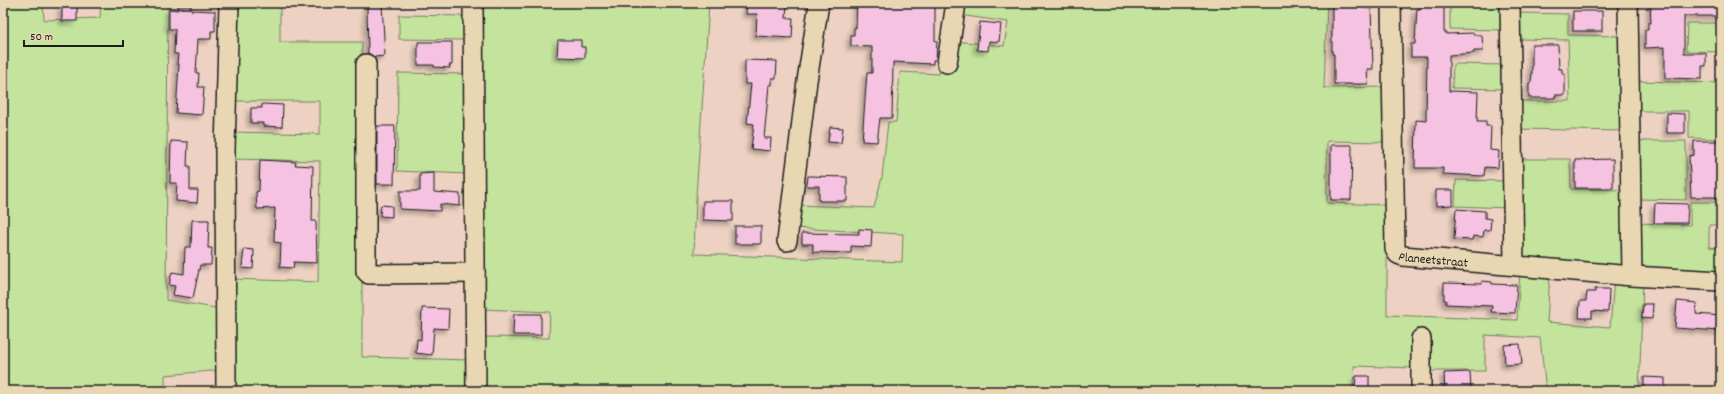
<svg xmlns="http://www.w3.org/2000/svg" width="1724" height="394" viewBox="0 0 1724 394" font-family="Dekko,sans-serif">
	<style>
		.green { fill: #c4e49d; stroke: #70805c }
		.building { fill: #f5c2e1; stroke: #1c1c1c; filter: url(#shadow) }
		.lines { fill: none; stroke-linecap: round; stroke-linejoin: round }
		.minor-casing { stroke: #1c1c1c; stroke-width: 22 }
		.minor { stroke: #e9d7b4; stroke-width: 19 }
		.labels { text-anchor: middle; stroke-width: 3; stroke-linejoin: round; paint-order: stroke }
		.street-label { font-size: 13px; fill: #1c1c1c; stroke: #e9d7b4 }
	</style>
	<defs>
		<filter id="shadow"><feDropShadow dx="-3.5" dy="3.5" stdDeviation="2" flood-color="#0004"/></filter>
	</defs>
	<rect width="100%" height="100%" fill="#edd1c2"/>
	<filter id="ink" filterUnits="userSpaceOnUse"><feTurbulence type="fractalNoise" baseFrequency=".025" numOctaves="2"/><feDisplacementMap in="SourceGraphic" scale="8" xChannelSelector="R" yChannelSelector="G"/><feConvolveMatrix kernelMatrix="1 2 1 2 8 2 1 2 1" color-interpolation-filters="sRGB"/></filter>
	<g filter="url(#ink)">
		<g class="green">
			<polygon points="3,3 43,3 44,20 100,18 101,3 168,3 166,300 222,309 222,370 165,375 165,391 3,391"/>
			<polygon points="235,3 280,3 280,42 362,42 362,357 471,360 472,391 232,391 232,279 318,282 320,161 232,159 232,132 320,134 320,101 232,101"/>
			<polygon points="480,3 709,3 696,197 694,254 902,262 903,234 793,228 797,205 874,208 882,177 888,122 896,122 900,72 939,74 940,69 955,41 1004,46 1008,22 959,15 961,3 1327,3 1324,88 1387,87 1388,142 1327,141 1327,203 1387,205 1387,315 1517,320 1520,271 1550,273 1547,322 1610,327 1614,280 1643,282 1639,391 1546,391 1540,338 1485,335 1485,371 1430,371 1430,335 1417,334 1416,368 1354,366 1353,391 483,391 484,337 549,338 550,312 482,309"/>
			<polygon points="1450,3 1506,5 1505,30 1450,29"/>
			<polygon points="1570,3 1622,3 1622,8 1570,7"/>
			<polygon points="1518,13 1568,14 1568,35 1623,36 1624,131 1518,129 1518,101 1570,101 1568,40 1517,39"/>
			<polygon points="399,15 468,16 468,40 399,39"/>
			<polygon points="1687,23 1721,23 1721,52 1686,51"/>
			<polygon points="1453,64 1507,65 1506,89 1452,88"/>
			<polygon points="398,73 468,74 467,174 397,171"/>
			<polygon points="1636,81 1721,83 1721,139 1689,138 1689,111 1636,111"/>
			<polygon points="1636,141 1686,141 1686,200 1636,199"/>
			<polygon points="1518,159 1570,159 1571,189 1626,190 1623,270 1523,259"/>
			<polygon points="1456,180 1509,181 1509,208 1455,206"/>
			<polygon points="1690,202 1721,202 1721,225 1709,225 1709,247 1721,248 1721,278 1639,270 1636,223 1690,225"/>
		</g>
		<g class="building">
			<polygon points="747,3 787,3 786,18 793,18 792,38 756,36 757,14 746,14"/>
			<polygon points="857,3 935,3 935,41 937,41 936,60 933,60 933,64 893,62 892,118 880,118 877,142 862,141 867,73 872,73 872,47 851,46 851,36 854,36 854,28 856,28"/>
			<polygon points="1332,3 1363,3 1363,8 1371,8 1373,69 1367,69 1368,84 1334,84 1334,54 1332,54"/>
			<polygon points="1422,3 1444,4 1444,32 1446,32 1446,34 1474,33 1474,35 1482,35 1483,51 1474,51 1474,53 1449,55 1449,91 1478,92 1477,121 1486,121 1486,126 1491,126 1490,150 1499,151 1498,168 1485,167 1484,176 1443,174 1443,168 1415,168 1416,120 1426,121 1427,57 1411,57 1411,44 1415,44 1417,9 1422,9"/>
			<polygon points="1650,3 1721,3 1721,16 1684,16 1684,53 1706,53 1706,66 1702,66 1702,79 1665,78 1665,47 1645,48 1645,30 1648,30 1648,23 1651,23"/>
			<polygon points="382,4 385,56 374,57 368,53 367,5"/>
			<rect x="62" y="6" width="15" height="15"/>
			<polygon points="178,6 191,6 191,10 215,11 215,31 211,31 211,39 198,39 196,73 199,73 198,87 204,87 202,115 176,113 179,64 177,64 178,54 174,54 175,29 169,29 169,9 178,10"/>
			<rect x="1573" y="11" width="29" height="20"/>
			<polygon points="980,22 1001,24 999,42 989,41 988,51 977,50"/>
			<polygon points="558,40 581,40 581,47 585,47 585,58 557,57"/>
			<polygon points="418,42 452,42 452,65 449,65 450,68 434,67 434,65 418,65"/>
			<polygon points="1532,45 1558,45 1559,69 1562,69 1562,74 1565,74 1565,95 1555,95 1555,98 1529,98 1529,83 1531,83 1532,74"/>
			<polygon points="745,60 777,61 776,78 772,78 772,85 769,85 764,138 771,138 770,151 751,149 754,124 747,123 751,84 745,84"/>
			<polygon points="262,104 283,105 282,127 263,126 263,123 251,123 251,108 262,108"/>
			<polygon points="1667,113 1685,114 1685,133 1667,133"/>
			<polygon points="377,126 395,126 394,184 377,184"/>
			<polygon points="830,127 843,128 841,143 828,142"/>
			<polygon points="171,141 188,142 187,166 190,166 190,190 198,190 197,203 176,201 177,183 170,183"/>
			<polygon points="1694,141 1721,141 1721,197 1691,197 1689,156 1694,155"/>
			<polygon points="1331,145 1352,145 1351,200 1331,200"/>
			<polygon points="1613,159 1613,188 1575,188 1575,160"/>
			<polygon points="260,160 296,162 295,165 313,166 312,221 316,221 317,263 294,262 293,268 280,267 281,243 274,242 275,208 257,209 256,192 259,191"/>
			<polygon points="434,173 434,192 460,194 460,206 440,204 440,211 400,209 400,191 420,191 420,174"/>
			<polygon points="808,176 847,177 847,201 819,201 819,186 807,186"/>
			<polygon points="1436,190 1453,190 1453,205 1436,206"/>
			<polygon points="703,201 733,201 733,221 703,220"/>
			<polygon points="1655,203 1688,204 1687,223 1654,223"/>
			<polygon points="381,205 392,206 392,217 380,216"/>
			<polygon points="1456,209 1485,211 1485,218 1491,219 1490,230 1484,230 1483,237 1473,236 1472,240 1454,239"/>
			<polygon points="192,220 209,220 208,248 212,248 211,265 200,265 193,298 173,295 175,286 169,285 172,272 184,274 185,247 191,247"/>
			<rect x="735" y="226" width="26" height="18"/>
			<polygon points="859,229 872,230 871,247 851,246 851,253 813,252 813,244 802,244 802,233 859,234"/>
			<polygon points="244,249 254,250 253,269 242,268"/>
			<polygon points="1482,281 1492,282 1492,284 1517,285 1515,313 1491,312 1492,306 1446,304 1446,300 1444,300 1444,283 1482,284"/>
			<polygon points="1595,289 1609,289 1608,312 1592,311 1592,318 1579,318 1580,301 1586,301 1587,292 1595,292"/>
			<polygon points="1677,301 1697,303 1696,314 1721,316 1721,331 1675,328"/>
			<polygon points="1643,304 1653,304 1652,319 1642,318"/>
			<polygon points="422,308 449,309 448,329 434,328 432,355 416,353 417,339 421,340"/>
			<polygon points="514,314 541,314 541,335 513,335"/>
			<polygon points="1520,344 1522,364 1505,365 1504,345"/>
			<polygon points="1470,372 1471,391 1445,391 1444,373"/>
			<polygon points="1356,376 1369,376 1369,391 1355,391"/>
			<polygon points="1644,377 1665,378 1665,391 1644,391"/>
		</g>
		<g class="lines">
			<defs>
				<g id="minor">
					<polyline points="473,3 476,391"/>
					<path id="s1" d="M 1391,3 L 1395,249 L 1398,254 L 1403,256 L 1632,276 L 1721,281"/>
					<polyline points="1510,3 1514,265"/>
					<polyline points="1628,3 1632,276"/>
					<polyline points="947,63 956,3"/>
					<polyline points="366,64 366,271 369,274 475,273"/>
					<polyline points="787,241 807,81 819,3"/>
					<polyline points="226,391 225,150 229,3"/>
					<polyline points="1421,391 1421,339"/>
				</g>
			</defs>
			<use href="#minor" class="minor-casing"/>
			<use href="#minor" class="minor"/>
		</g>
	</g>
	<g class="labels">
		<g class="street-label">
			<text dy="5" stroke="none"><textPath href="#s1" startOffset="288">Planeetstraat</textPath></text>
		</g>
	</g>
	<rect width="1724" height="394" fill="none" stroke="#e9d7b4" stroke-width="16"/>
	<rect x="8" y="8" width="1708" height="378" fill="none" stroke="#1c1c1c" stroke-width="1.5" filter="url(#ink)"/>
	<path d="M24 40v6h99v-6" fill="none" stroke="#1c1c1c" stroke-width="2"/>
	<text x="30" y="40" font-size="12" fill="#1c1c1c" stroke="#e9d7b4" stroke-width="3" paint-order="stroke">50 m</text>
</svg>
